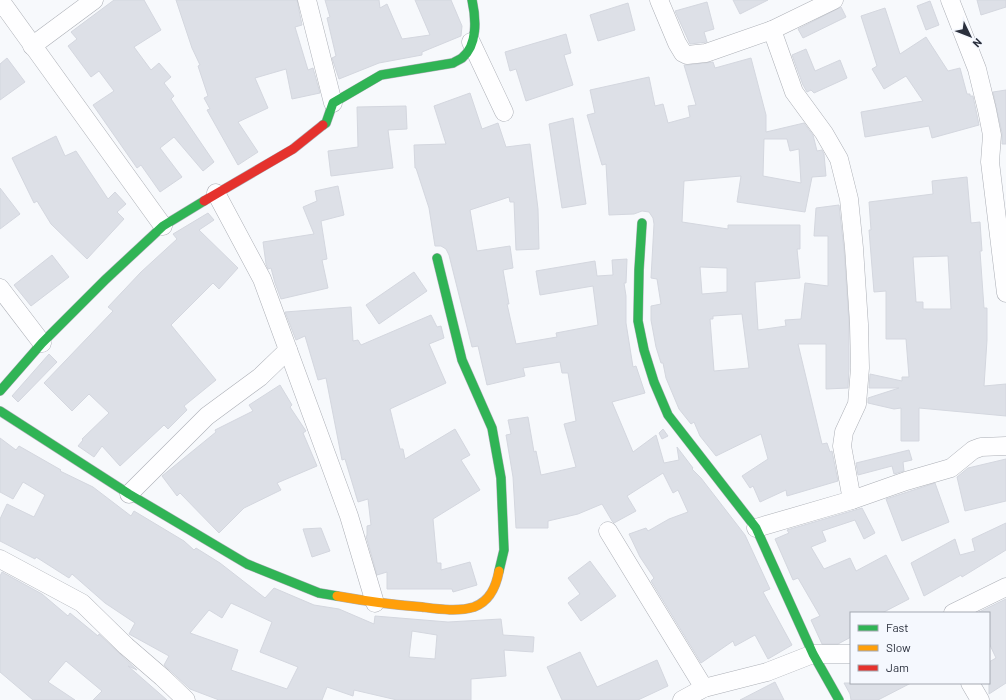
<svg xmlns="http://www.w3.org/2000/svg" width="1006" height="700" viewBox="0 0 1006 700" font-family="Barlow,sans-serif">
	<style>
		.building { fill: #dde0e7; stroke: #d4d7df; fill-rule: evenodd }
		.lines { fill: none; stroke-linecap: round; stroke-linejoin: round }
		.street-casing { stroke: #acafb6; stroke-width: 19 }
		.fast-casing { stroke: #acafb6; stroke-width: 10 }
		.slow-casing { stroke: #acafb6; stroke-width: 10 }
		.jam-casing { stroke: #acafb6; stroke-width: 10 }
		.street { stroke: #fefeff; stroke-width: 18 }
		.fast { stroke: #30b455; stroke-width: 9 }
		.slow { stroke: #ff9f0a; stroke-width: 9 }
		.jam { stroke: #e5322d; stroke-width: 9 }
	</style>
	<rect width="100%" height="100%" fill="#f7f9fc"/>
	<g class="building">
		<polygon points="114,0 144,0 161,30 134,47 151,70 159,63 171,77 164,83 174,96 171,99 214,162 203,171 174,137 160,148 182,177 160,192 141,165 137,168 93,105 114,91 99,71 91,77 68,46 77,39 71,32"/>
		<polygon points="176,0 297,0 302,25 295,27 308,70 313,68 320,93 292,99 286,69 255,78 268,108 238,122 258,152 238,165 207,110 210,109 204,98 208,96 198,66 200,65 192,48"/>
		<polygon points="325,0 379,0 380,8 387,4 402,39 430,35 415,0 451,0 462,26 461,36 422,52 422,55 379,63 339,79 332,58 336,56 327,18 330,17"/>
		<polygon points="733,0 768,0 740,14"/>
		<polygon points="977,0 1006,0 1006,7 981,15"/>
		<polygon points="930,1 939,25 926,30 917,6"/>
		<polygon points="707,2 714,29 704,32 707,42 690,44 675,11"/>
		<polygon points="628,3 635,30 598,41 590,15"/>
		<polygon points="841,7 846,17 803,38 798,29"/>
		<polygon points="885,8 900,54 926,37 948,71 960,68 967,94 970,94 970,96 973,96 979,125 932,138 929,126 865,137 861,112 923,101 906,76 884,89 872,69 877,66 861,16"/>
		<polygon points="566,34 571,53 564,55 573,85 526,101 516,69 510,71 505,52"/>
		<polygon points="806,49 815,71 840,60 847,78 814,93 811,90 807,92 803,85 792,55"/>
		<polygon points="7,58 25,82 0,100 0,64"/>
		<path d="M 751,58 L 766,115 L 766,132 L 804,123 L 813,135 L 817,151 L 822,150 L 824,154 L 826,176 L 812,177 L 805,212 L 737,202 L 741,176 L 684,181 L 682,222 L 728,229 L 728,225 L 800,225 L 800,249 L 797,249 L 800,278 L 755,282 L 758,330 L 786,326 L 785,320 L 801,319 L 805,283 L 828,286 L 828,236 L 814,236 L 816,208 L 839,205 L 844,249 L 849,324 L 849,368 L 848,388 L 826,389 L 826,344 L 798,344 L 822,444 L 827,443 L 830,452 L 832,451 L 838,481 L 787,496 L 786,490 L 760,502 L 753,486 L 750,488 L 742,476 L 768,459 L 761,434 L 716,456 L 700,436 L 694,422 L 691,424 L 679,409 L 666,378 L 663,363 L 661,363 L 656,347 L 651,320 L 651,306 L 661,304 L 657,279 L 651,278 L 654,224 L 653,218 L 649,212 L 642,211 L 634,214 L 609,215 L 606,164 L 602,165 L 587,115 L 595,113 L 590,90 L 649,77 L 655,106 L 663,104 L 668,123 L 690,117 L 688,106 L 696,105 L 684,65 L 688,65 L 713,62 L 715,68 ZM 764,139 L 787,139 L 790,151 L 799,149 L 801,183 L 763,176 ZM 700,267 L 727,268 L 727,292 L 702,294 ZM 742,314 L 749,368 L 714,371 L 710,319 L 713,319 L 713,316 Z"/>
		<polygon points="1006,90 1006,144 1002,144 1002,133 993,92"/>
		<polygon points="470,93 482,129 498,123 506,147 530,144 538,209 539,249 516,250 514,202 510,202 509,197 470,210 477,251 510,246 513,268 503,270 509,304 507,304 516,344 557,337 556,333 598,325 593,286 540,295 536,271 595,261 597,276 613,275 612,260 627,259 626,283 624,283 626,296 626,323 633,367 636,366 645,393 612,402 633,452 656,435 664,463 679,460 677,447 693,468 692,469 701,478 745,535 770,589 763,592 792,645 768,659 755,635 735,646 733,641 701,663 651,581 654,578 640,557 629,534 646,528 648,531 669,519 688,512 678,490 673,493 663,473 627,496 636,511 614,523 612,521 602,504 578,514 548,521 548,528 516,528 513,477 506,435 511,434 508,420 528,417 534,452 536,451 541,475 576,467 564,424 576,421 568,373 562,373 560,362 523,368 525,376 487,385 478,346 472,347 449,255 446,249 441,246 435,246 429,208 416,168 415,168 414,145 446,144 434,106"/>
		<polygon points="406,106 407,129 388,130 393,168 331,176 328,151 358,147 357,107"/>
		<polygon points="573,118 586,204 562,208 549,124"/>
		<polygon points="56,136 65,156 76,151 108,199 115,192 126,204 117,212 124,219 87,259 51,224 37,201 34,203 12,158"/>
		<path d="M 967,177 L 971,223 L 980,222 L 982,251 L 980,251 L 984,308 L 987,308 L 987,340 L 984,386 L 1006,384 L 1006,416 L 919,408 L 919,441 L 901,441 L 901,408 L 894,409 L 868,403 L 868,398 L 899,388 L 869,388 L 870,374 L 902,381 L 902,377 L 909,377 L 906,339 L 886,339 L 886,291 L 874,292 L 869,230 L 871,230 L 869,202 L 933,194 L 932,181 ZM 948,256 L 951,309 L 923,309 L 923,302 L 916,302 L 913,257 Z"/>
		<polygon points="338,186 344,215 321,221 327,259 322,260 328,288 281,299 275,283 271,268 268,269 266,264 263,242 314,234 303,207 317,201 315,191"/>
		<polygon points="0,188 20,214 0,229"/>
		<polygon points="208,213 214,220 199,230 238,268 219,289 213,283 171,325 216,380 184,406 187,410 168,429 164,425 120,466 102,446 94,457 78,446 83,440 82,439 109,413 89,394 72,411 44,383 113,311 108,307 141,272 177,239 173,234"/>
		<polygon points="52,255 69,277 31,306 14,285"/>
		<polygon points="414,272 427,291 379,324 366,305"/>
		<polygon points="351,307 353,341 358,340 361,345 431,315 437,327 441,326 444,338 429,344 446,383 390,409 400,449 403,449 405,459 455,429 470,455 461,460 480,490 433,519 437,563 441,563 441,570 470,562 477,585 453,592 452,589 387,589 387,572 377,575 366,536 367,536 367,526 371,525 368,499 358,502 345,459 342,460 326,378 318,380 305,336 296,340 285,312"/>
		<polygon points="49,354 57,362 18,402 12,396"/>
		<polygon points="280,385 292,405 290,407 306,431 303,433 317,466 277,483 281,490 244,508 219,533 180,493 177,496 162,476 216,432 215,430 253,411 249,405"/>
		<polygon points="663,429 668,436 662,439 659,433"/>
		<path d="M 0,438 L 16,450 L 19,446 L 61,470 L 60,471 L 93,487 L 131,516 L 134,511 L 184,541 L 194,550 L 196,548 L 220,563 L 265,598 L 274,588 L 314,605 L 339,609 L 374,624 L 375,616 L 448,622 L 501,619 L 503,635 L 534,637 L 533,652 L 504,650 L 506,676 L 471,679 L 471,700 L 397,700 L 354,690 L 353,696 L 327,687 L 322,700 L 219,700 L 190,689 L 164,665 L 169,656 L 129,634 L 135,623 L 105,603 L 72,574 L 69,578 L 36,557 L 35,559 L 0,541 L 0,519 L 7,504 L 34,517 L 45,495 L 23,482 L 13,499 L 0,492 ZM 231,603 L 272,622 L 260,652 L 298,667 L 287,689 L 231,670 L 238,650 L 190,633 L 209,610 L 222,618 ZM 412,631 L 437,635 L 435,659 L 409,657 Z"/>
		<polygon points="909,450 912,460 903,462 904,471 894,474 892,466 858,475 856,463"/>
		<polygon points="1006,459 1006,501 965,511 957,477 968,468"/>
		<polygon points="935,483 949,522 902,541 886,499"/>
		<polygon points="862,508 875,533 864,539 855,520 822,531 826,541 811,547 824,569 850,558 856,571 886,555 909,599 882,613 851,613 851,637 838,644 822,644 811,620 820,616 798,578 793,580 775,539 789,533 787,530"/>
		<polygon points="1006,523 1006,550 962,577 961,575 924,596 911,563 955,539 960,555 975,551 972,539"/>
		<polygon points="321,528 330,551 312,557 303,529"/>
		<polygon points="590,561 616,596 581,621 568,603 580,594 568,578"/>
		<polygon points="2,572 42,594 68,616 70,613 98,636 99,634 137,670 128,666 167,700 93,700 102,691 66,661 48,682 75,700 33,700 0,672 0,576"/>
		<polygon points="1006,599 1006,683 989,694 989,662 996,658 989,643 989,613 977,613"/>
		<polygon points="580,652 597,687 657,660 668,686 638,700 562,700 547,667"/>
		<polygon points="775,682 784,700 740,700"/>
		<polygon points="844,683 911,683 878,700 851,700 850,694"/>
	</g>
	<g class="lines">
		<defs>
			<g id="street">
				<polyline points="0,0 163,226"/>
				<polyline points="307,0 333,103"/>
				<polyline points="659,0 677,43 683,53 687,55 706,53 772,30 834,0"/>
				<polyline points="950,0 977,69 987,110 992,135 990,162 1006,293"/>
				<polyline points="772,30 794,92 824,133 839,159 849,199 854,248 859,324 860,368 857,404 844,432 842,446 852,500"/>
				<polyline points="471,42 504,112"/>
				<polyline points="32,46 94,0"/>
				<polyline points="216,193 262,279 349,516 375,603"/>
				<polyline points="0,288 42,343"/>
				<polyline points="129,494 207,416 260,377 288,350"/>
				<polyline points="756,528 852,500 906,481 951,468 973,450 981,447 1006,446"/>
				<polyline points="608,531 704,688"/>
				<polyline points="0,559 82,603 126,646 162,677 186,700"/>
				<polyline points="953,613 1006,587"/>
				<polyline points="970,683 980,700"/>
				<polyline points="682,700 704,688 767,672 813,654 851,654"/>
			</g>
			<g id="fast">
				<path d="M 323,125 L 326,123 L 333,103 L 381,75 L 453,63 C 456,61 459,60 462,58 C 478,45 476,18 472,0"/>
				<polyline points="642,223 639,270 638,321 644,350 654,382 668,415 756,528 813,654 839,700"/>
				<polyline points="437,258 462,360 492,428 501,478 504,550 499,571"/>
				<polyline points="0,391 42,343 105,280 163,226 204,201"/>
				<polyline points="0,411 129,494 247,564 319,593 337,596"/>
			</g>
			<path id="slow" d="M 337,596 C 365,601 393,605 422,607 C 438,609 458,612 474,607 C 490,601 496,587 499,571"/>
			<polyline id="jam" points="204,201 293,149 323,125"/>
		</defs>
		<use href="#street" class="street-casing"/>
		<use href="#fast" class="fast-casing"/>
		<use href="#slow" class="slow-casing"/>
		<use href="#jam" class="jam-casing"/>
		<use href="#street" class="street"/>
		<use href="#fast" class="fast"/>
		<use href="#slow" class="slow"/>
		<use href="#jam" class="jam"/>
	</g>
	<rect x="850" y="612" width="140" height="72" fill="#f5f8fe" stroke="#a4a8b1"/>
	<rect x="858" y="625" width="20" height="6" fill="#30b455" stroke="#a4a8b1"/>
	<text x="886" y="632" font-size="12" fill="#2b303d">Fast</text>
	<rect x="858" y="645" width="20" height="6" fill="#ff9f0a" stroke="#a4a8b1"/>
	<text x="886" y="652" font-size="12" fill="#2b303d">Slow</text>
	<rect x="858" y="665" width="20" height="6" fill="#e5322d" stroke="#a4a8b1"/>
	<text x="886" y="672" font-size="12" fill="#2b303d">Jam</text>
	<g transform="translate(970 36) rotate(133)" stroke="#f5f8fe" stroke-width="3" paint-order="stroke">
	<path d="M0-3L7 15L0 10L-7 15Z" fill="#2b303d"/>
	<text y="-6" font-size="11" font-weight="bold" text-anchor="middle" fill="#2b303d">N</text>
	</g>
</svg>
